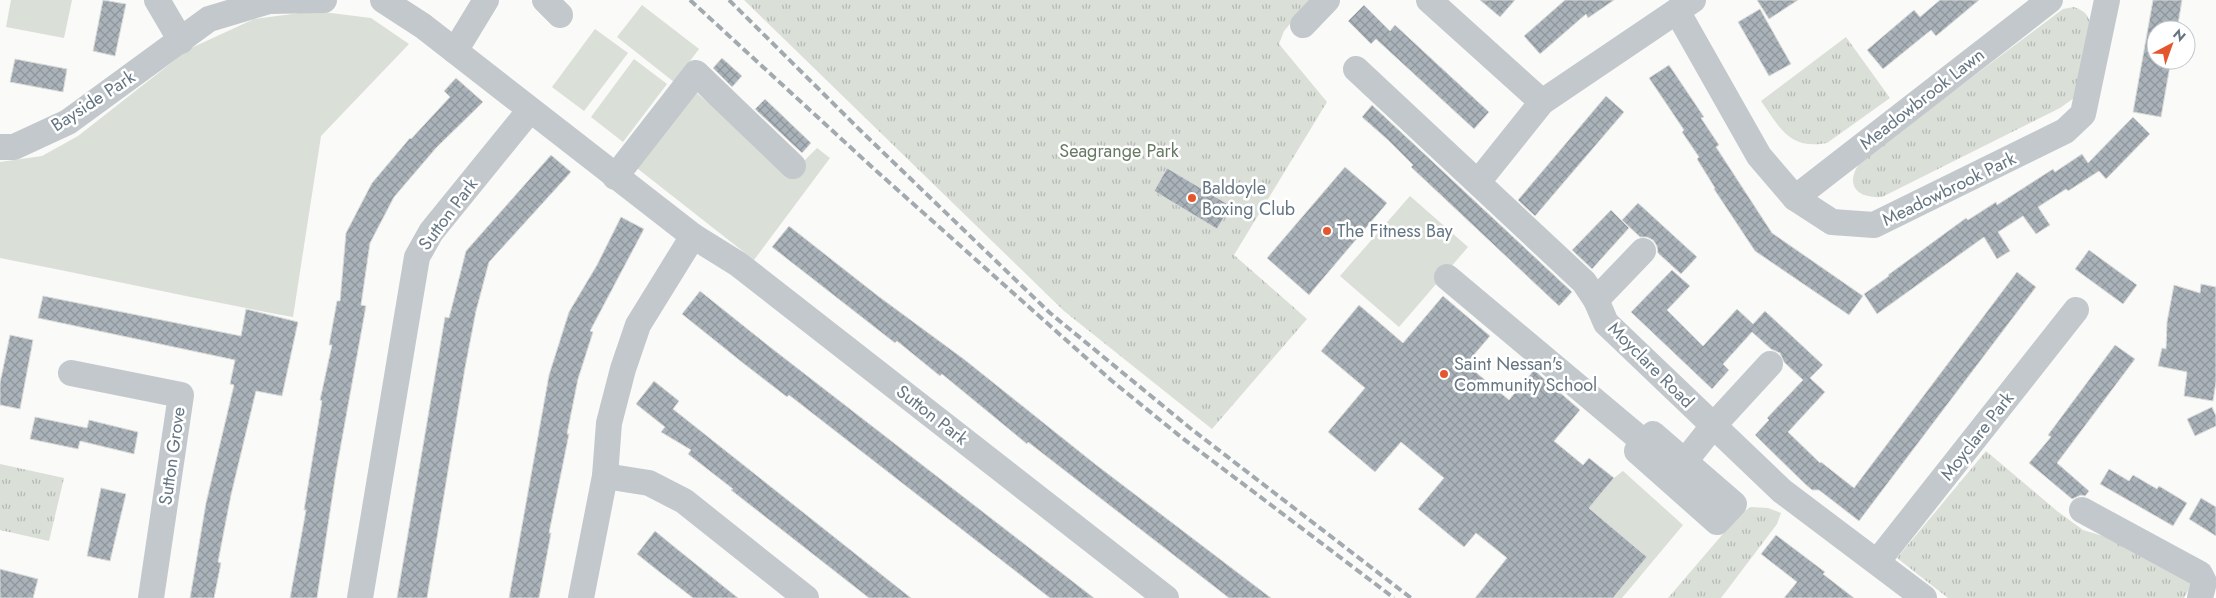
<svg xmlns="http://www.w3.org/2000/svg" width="2216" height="598" viewBox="0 0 2216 598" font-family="Jost,sans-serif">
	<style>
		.green { fill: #dadfd7 }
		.park { fill: url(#park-tufts) }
		.building { fill: url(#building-cross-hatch); stroke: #dcdcda }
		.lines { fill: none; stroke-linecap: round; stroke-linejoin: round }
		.minor { stroke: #c3c8cc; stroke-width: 26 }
		.rail { stroke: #a2aab0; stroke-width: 4; stroke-dasharray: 8 4; stroke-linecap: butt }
		.poi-dot { fill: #e4572e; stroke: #fff; stroke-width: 2 }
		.labels { text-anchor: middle; stroke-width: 5; stroke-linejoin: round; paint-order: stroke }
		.street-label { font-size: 18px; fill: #657683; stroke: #fff }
		.park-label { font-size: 18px; fill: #687a64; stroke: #fff }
		.poi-label { font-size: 18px; fill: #657683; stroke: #fff; text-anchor: start }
	</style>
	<defs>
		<pattern id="park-tufts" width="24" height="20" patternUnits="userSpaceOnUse" patternTransform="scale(1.25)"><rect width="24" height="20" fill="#dadfd7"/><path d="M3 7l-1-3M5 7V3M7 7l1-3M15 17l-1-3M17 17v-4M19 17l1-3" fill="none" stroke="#b4b9b4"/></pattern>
		<pattern id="building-cross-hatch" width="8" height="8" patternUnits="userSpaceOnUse" patternTransform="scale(1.25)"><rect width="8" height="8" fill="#aab3b9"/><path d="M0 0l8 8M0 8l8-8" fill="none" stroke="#8e969c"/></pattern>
	</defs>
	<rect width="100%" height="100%" fill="#fafaf8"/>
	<g class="green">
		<polygon points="11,0 72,0 64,38 6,27"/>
		<polygon points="642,5 699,49 674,82 617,37"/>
		<path d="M 315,11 L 371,18 L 409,44 L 321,136 L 293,317 C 195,299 98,277 0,258 L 0,162 L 42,156 L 78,136 L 189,49 L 254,19 Z"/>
		<polygon points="595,29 628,53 584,111 552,87"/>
		<polygon points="634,59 667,84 623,142 591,117"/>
		<polygon points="692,89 792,173 817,148 830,158 754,260 633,165"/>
		<polygon points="1410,196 1468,247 1399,327 1340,276"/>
		<polygon points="1623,471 1683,525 1622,598 1613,598 1647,557 1589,508 1614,478"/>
	</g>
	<g class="park">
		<polygon points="744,0 1310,0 1284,31 1279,44 1327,102 1234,255 1307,319 1212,429 1064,311"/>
		<path d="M 2074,7 C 2085,11 2089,15 2091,27 L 2074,98 L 2060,108 L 1882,197 C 1853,199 1844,181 1863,159 L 2063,9 Z"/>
		<path d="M 1846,37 L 1890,98 L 1827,143 C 1789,150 1780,128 1761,101 Z"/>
		<polygon points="1986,451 2057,511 2083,530 2103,536 2194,580 2184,598 1948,598 1897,558"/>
		<polygon points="0,464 64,478 49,541 0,530"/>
		<polygon points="1751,507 1768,508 1781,513 1777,524 1721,598 1668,598 1740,514"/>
	</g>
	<g class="building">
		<polygon points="103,0 126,4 115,56 93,51"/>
		<polygon points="1480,0 1515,0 1500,17"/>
		<polygon points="1565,0 1614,0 1588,18 1586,14 1540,54 1524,36"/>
		<polygon points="1757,0 1798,0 1769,19"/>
		<polygon points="1940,0 1979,0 1936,36 1931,30 1883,69 1867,50 1914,10 1920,17"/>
		<polygon points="2153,0 2182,0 2177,30 2156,30 2156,60 2171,60 2161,117 2133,112"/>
		<polygon points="1364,5 1390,31 1395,25 1489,112 1474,129 1376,39 1371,44 1348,21"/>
		<polygon points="1760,9 1791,64 1769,76 1738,22"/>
		<polygon points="722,58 742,76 732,87 713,68"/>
		<polygon points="15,59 67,69 63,92 10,82"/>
		<polygon points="1669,65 1704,117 1701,118 1719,145 1716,147 1772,233 1863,296 1849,315 1755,251 1714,189 1715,188 1697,159 1699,157 1682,132 1684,130 1649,78"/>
		<polygon points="456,78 483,102 436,148 394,197 370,243 361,305 366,306 336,472 317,598 290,598 306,510 304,510 322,401 320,400 332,345 329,345 337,301 340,301 346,233 372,183 410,138 411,139 450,97 444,91"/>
		<polygon points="1606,96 1624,112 1535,216 1518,200"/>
		<polygon points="765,99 811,143 802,153 755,109"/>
		<polygon points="1372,105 1572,292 1559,306 1411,167 1413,165 1388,140 1362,117"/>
		<polygon points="2133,117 2150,134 2106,179 2099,171 2068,191 2066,189 2038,207 2050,225 2036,234 2023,216 1998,232 2010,251 1997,259 1984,237 1877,314 1864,294 1889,276 1888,275 1966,218 1968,220 1996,202 1997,205 2053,169 2055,172 2082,154 2088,163"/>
		<polygon points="551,155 571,172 489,262 476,311 465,368 427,598 397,598 445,317 449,318 466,251"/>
		<polygon points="1345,167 1387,203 1309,295 1267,258"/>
		<polygon points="1167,168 1231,206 1217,229 1154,191"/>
		<polygon points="1638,203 1697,257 1681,274 1658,253 1657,246 1653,240 1647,237 1640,237 1622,220"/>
		<polygon points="1611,210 1629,228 1592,269 1572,250"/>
		<polygon points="621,217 644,229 590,331 593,332 578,379 567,434 569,434 549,533 551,533 539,598 509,598 549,375 569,312 597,265"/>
		<polygon points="789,226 878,296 965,360 1095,464 1271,598 1229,598 1028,442 1027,444 942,374 940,376 897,341 895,343 772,247"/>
		<polygon points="2089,250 2137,285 2123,304 2075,269"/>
		<polygon points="1672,270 1690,286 1667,310 1703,346 1737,309 1753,324 1765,311 1823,365 1810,378 1825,392 1788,432 1820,463 1821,462 1854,488 2017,272 2036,287 1859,521 1819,490 1812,490 1804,483 1755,435 1769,420 1767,418 1803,380 1784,362 1780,353 1771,349 1752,332 1723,364 1729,370 1712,389 1631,312"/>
		<polygon points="2201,284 2216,287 2216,382 2213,401 2184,396 2187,372 2158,366 2162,348 2166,349 2167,322 2174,285 2200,293"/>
		<polygon points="700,291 770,347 1094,598 1050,598 789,395 787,397 743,363 682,314"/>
		<polygon points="43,296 241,336 246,309 298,322 282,396 256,391 231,495 218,562 221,563 214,598 190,598 206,503 234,385 230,384 235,360 38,318"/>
		<polygon points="1443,296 1490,336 1466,364 1509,400 1534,370 1580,410 1554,441 1583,465 1589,458 1614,478 1589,508 1647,557 1613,598 1475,598 1507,558 1476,533 1464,547 1418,509 1444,478 1401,442 1375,472 1328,432 1365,388 1321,351 1359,305 1403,343"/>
		<polygon points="10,335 33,340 20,409 0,405 0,383"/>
		<polygon points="2115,345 2135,359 2057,463 2089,491 2085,496 2081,495 2072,499 2029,463 2051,437 2048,435"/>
		<polygon points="654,381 679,401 673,409 911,598 869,598 731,490 733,489 688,454 691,450 661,432 665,427 636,404"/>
		<polygon points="2212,407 2216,416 2216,426 2195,436 2187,419"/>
		<polygon points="35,417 87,428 89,420 138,432 134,454 80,441 78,449 30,439"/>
		<polygon points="2109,469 2129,481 2133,475 2157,489 2159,486 2187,503 2173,526 2100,484"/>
		<polygon points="101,488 126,494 110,561 87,556"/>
		<polygon points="2201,498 2216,507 2216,536 2189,519"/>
		<polygon points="655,531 677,549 738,598 693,598 657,570 637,554"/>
		<polygon points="1776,535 1825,572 1823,574 1854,598 1784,598 1797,582 1761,554"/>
		<polygon points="0,569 38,579 33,598 0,598"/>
	</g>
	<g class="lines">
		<g class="minor">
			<polyline points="157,0 181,41"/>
			<polyline points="383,0 423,26 693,236 738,264 1166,598"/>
			<polyline points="545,0 560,15"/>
			<polyline points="1429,0 1542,102"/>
			<polyline points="1677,11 1759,156 1795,198 1832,222 1874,225 2065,131 2083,114 2107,0"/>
			<polyline points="1303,25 1327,0"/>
			<polyline points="455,51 486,0"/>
			<polyline points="1356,69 1584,282 1596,300 1606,323 1782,491 1924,598"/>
			<polyline points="0,147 14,147 68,122 209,19 269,1 324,0"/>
			<polyline points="1486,172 1542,102 1693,0"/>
			<polyline points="615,177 696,73 793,166"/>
			<polyline points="1795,198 2050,0"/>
			<polyline points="1447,277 1645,443"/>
			<polyline points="1596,300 1643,251"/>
			<polyline points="71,373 181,395 151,598"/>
			<polygon points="1653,434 1734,504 1717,522 1637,451"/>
			<polyline points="1686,460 1713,426 1770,364"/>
			<polyline points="605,476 649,483 684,501 806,598"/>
			<polyline points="2082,510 2200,574 2204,582 2200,598"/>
			<polyline points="1877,562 2076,310"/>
			<polyline points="360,598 417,257 431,232 530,110"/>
			<polyline points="581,598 605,476 609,423 623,369 638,325 693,236"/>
		</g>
		<g class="rail">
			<polyline points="690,0 873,168 1112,381 1181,437 1394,598"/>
			<polyline points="729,0 862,132 1050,313 1190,428 1411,598"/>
		</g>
	</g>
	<g class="poi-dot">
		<circle cx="1192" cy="198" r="5"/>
		<circle cx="1327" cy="231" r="5"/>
		<circle cx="1444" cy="374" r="5"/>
	</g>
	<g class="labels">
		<g class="street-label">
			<text transform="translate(1922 99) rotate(-38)" y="6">Meadowbrook Lawn</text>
			<text transform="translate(93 101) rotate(-33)" y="6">Bayside Park</text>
			<text transform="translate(1949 189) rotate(-26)" y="6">Meadowbrook Park</text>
			<text transform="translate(448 214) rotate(-53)" y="6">Sutton Park</text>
			<text transform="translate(1651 365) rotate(45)" y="6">Moyclare Road</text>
			<text transform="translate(932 415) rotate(38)" y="6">Sutton Park</text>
			<text transform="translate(1977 436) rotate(-52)" y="6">Moyclare Park</text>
			<text transform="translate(172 456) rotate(-82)" y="6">Sutton Grove</text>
		</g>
		<g class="park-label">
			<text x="1119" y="157">Seagrange Park</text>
		</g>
		<g class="poi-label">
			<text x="1202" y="194">Baldoyle<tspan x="1202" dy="21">Boxing Club</tspan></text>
			<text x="1337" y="237">The Fitness Bay</text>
			<text x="1454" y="370">Saint Nessan's<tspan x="1454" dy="21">Community School</tspan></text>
		</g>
	</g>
	<g transform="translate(2171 45) rotate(41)"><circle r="24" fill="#ffffff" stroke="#c1c8cd"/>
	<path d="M0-4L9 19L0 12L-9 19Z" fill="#e4572e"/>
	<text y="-8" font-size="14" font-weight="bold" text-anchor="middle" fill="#657683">N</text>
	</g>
</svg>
